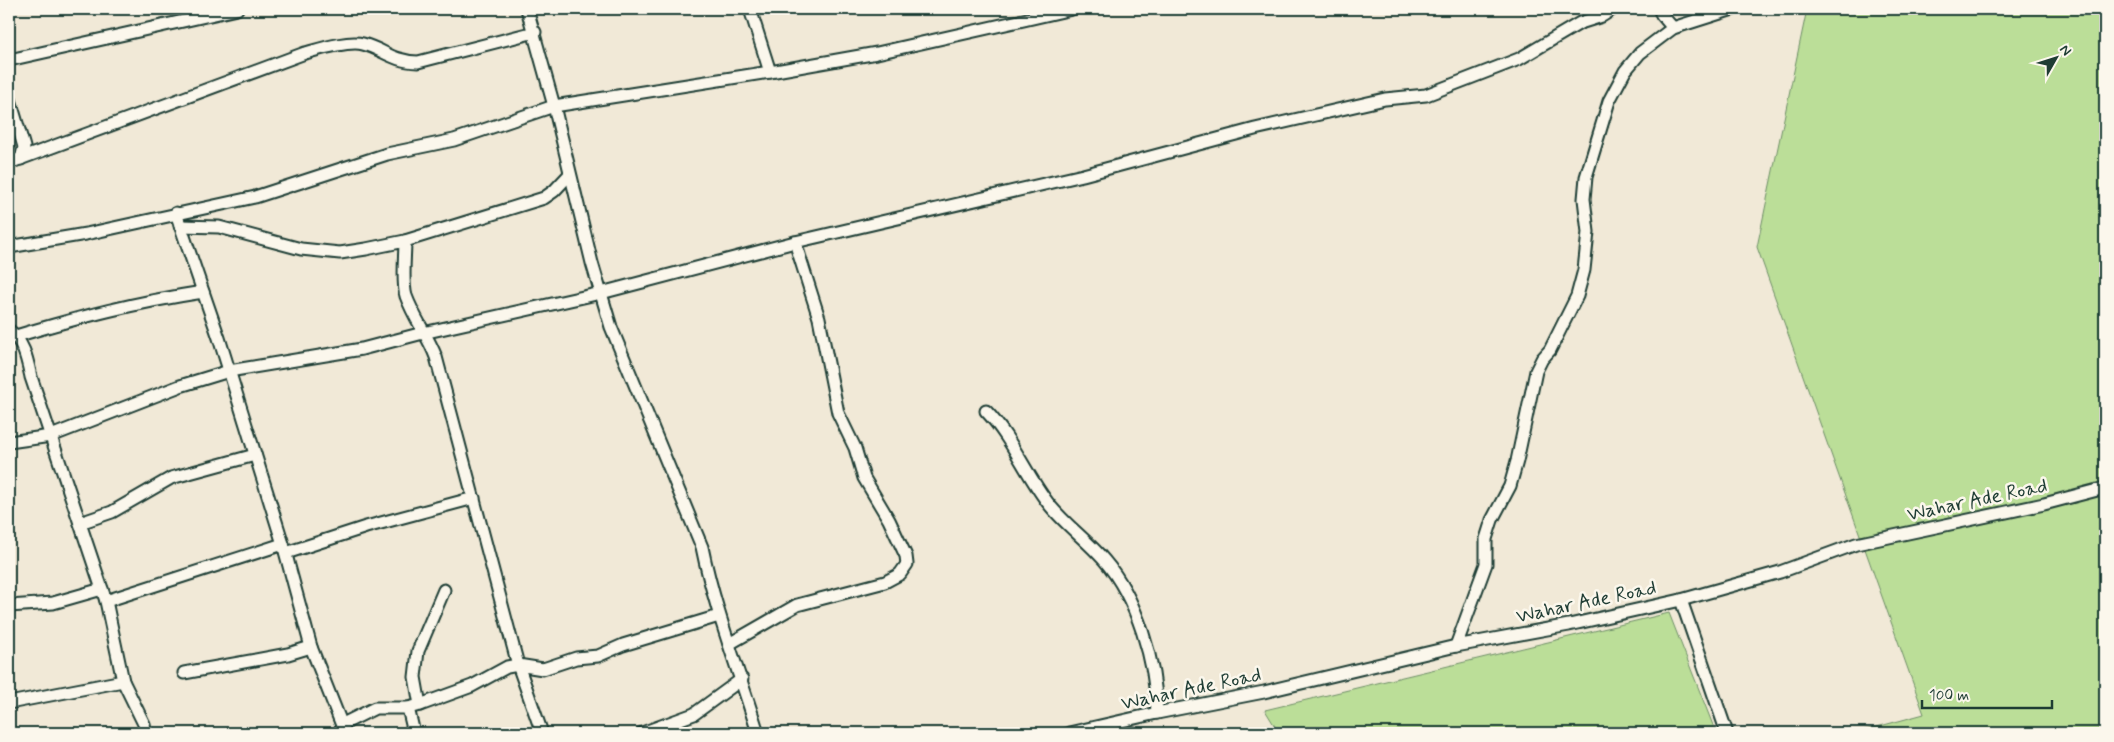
<svg xmlns="http://www.w3.org/2000/svg" width="2114" height="742" viewBox="0 0 2114 742" font-family="Mynerve,sans-serif">
	<style>
		.green { fill: #bbde98; stroke: #6d8e66 }
		.lines { fill: none; stroke-linecap: round; stroke-linejoin: round }
		.minor-casing { stroke: #1f3d34; stroke-width: 15 }
		.minor { stroke: #fbf7ec; stroke-width: 11 }
		.labels { text-anchor: middle; stroke-width: 5; stroke-linejoin: round; paint-order: stroke }
		.street-label { font-size: 20px; fill: #1f3d34; stroke: #fbf7ec }
	</style>
	<rect width="100%" height="100%" fill="#f1e9d7"/>
	<filter id="ink" filterUnits="userSpaceOnUse"><feTurbulence type="fractalNoise" baseFrequency=".02" numOctaves="2"/><feDisplacementMap in="SourceGraphic" scale="10" xChannelSelector="R" yChannelSelector="G"/><feConvolveMatrix kernelMatrix="1 2 1 2 8 2 1 2 1" color-interpolation-filters="sRGB"/></filter>
	<g filter="url(#ink)">
		<g class="green">
			<polygon points="1807,9 2105,9 2105,733 1855,733 1924,714 1757,247"/>
			<polygon points="1669,613 1716,733 1279,733 1265,710"/>
		</g>
		<g class="lines">
			<defs>
				<g id="minor">
					<path d="M 527,9 L 554,106 L 592,263 L 611,327 L 702,547 C 715,611 739,671 758,733"/>
					<polyline points="750,9 770,72"/>
					<polyline points="1659,9 1662,15 1673,28"/>
					<polyline points="9,60 237,9"/>
					<polyline points="9,96 24,147 21,159"/>
					<path d="M 9,163 L 305,53 C 320,49 349,40 363,44 C 385,50 391,61 418,62 L 535,32"/>
					<polyline points="176,213 219,338 283,544 311,647 345,733"/>
					<polyline points="180,226 219,227 301,249 340,253 366,249 405,241 544,198 554,191 569,175"/>
					<path d="M 405,241 C 405,255 402,283 406,296 C 414,318 428,336 436,357 L 518,665 L 542,733"/>
					<polyline points="9,247 86,234 255,197 387,154 454,140 554,106 770,72 877,53 1072,9"/>
					<path d="M 9,330 C 24,342 27,359 31,377 L 106,601 L 123,681 L 144,724 L 146,733"/>
					<path d="M 16,336 C 80,317 137,302 203,292"/>
					<path d="M 986,411 C 1012,438 1025,473 1048,503 C 1064,524 1087,540 1104,560 C 1137,598 1156,663 1157,713"/>
					<polyline points="9,442 51,436 180,386 229,371 362,349 423,333 601,293 795,242 1083,175 1255,129 1385,99 1426,95 1519,59 1580,23 1602,16 1613,9"/>
					<polyline points="80,523 112,512 171,478 255,455"/>
					<polyline points="286,553 366,527 474,498"/>
					<polyline points="1681,600 1727,733"/>
					<polyline points="106,601 283,544"/>
					<polyline points="9,606 53,603 102,589"/>
					<polyline points="729,644 797,605 885,582 900,574 907,564 906,556 889,520 864,478 855,448 838,413 819,318 795,242"/>
					<polyline points="1456,646 1486,564 1486,539 1492,520 1510,486 1517,461 1536,371 1542,359 1550,350 1577,296 1584,270 1588,232 1584,199 1586,177 1609,101 1625,71 1640,53 1673,28 1733,9"/>
					<polyline points="184,673 288,654 311,647"/>
					<polyline points="9,703 123,681"/>
					<polyline points="420,705 415,677 418,651 444,590"/>
					<polyline points="408,708 414,733"/>
					<polyline points="343,724 375,708 408,708 420,705 472,686 507,667 518,665 543,669 576,658 598,656 623,645 719,616"/>
					<polyline points="642,733 694,714 742,679"/>
					<polyline points="1069,733 1157,713 1264,692 1456,646 1569,625 1681,600 1780,572 1856,544 2044,504 2105,488"/>
				</g>
			</defs>
			<use href="#minor" class="minor-casing"/>
			<use href="#minor" class="minor"/>
		</g>
	</g>
	<g class="labels">
		<g class="street-label">
			<text transform="translate(1977 499) rotate(-12)" y="7">Wahar Ade Road</text>
			<text transform="translate(1586 601) rotate(-12)" y="7">Wahar Ade Road</text>
			<text transform="translate(1191 688) rotate(-12)" y="7">Wahar Ade Road</text>
		</g>
	</g>
	<rect width="2114" height="742" fill="none" stroke="#fbf7ec" stroke-width="30"/>
	<rect x="15" y="15" width="2084" height="712" fill="none" stroke="#1f3d34" stroke-width="2" filter="url(#ink)"/>
	<g transform="translate(2056 58) rotate(51)" stroke="#fbf7ec" stroke-width="4" paint-order="stroke">
	<path d="M0-4L9 19L0 12L-9 19Z" fill="#1f3d34"/>
	<text y="-8" font-size="14" font-weight="bold" text-anchor="middle" fill="#1f3d34">N</text>
	</g>
	<path d="M1922 700v8h130v-8" fill="none" stroke="#1f3d34" stroke-width="2.5"/>
	<text x="1929" y="700" font-size="15" fill="#1f3d34" stroke="#fbf7ec" stroke-width="4" paint-order="stroke">100 m</text>
</svg>
